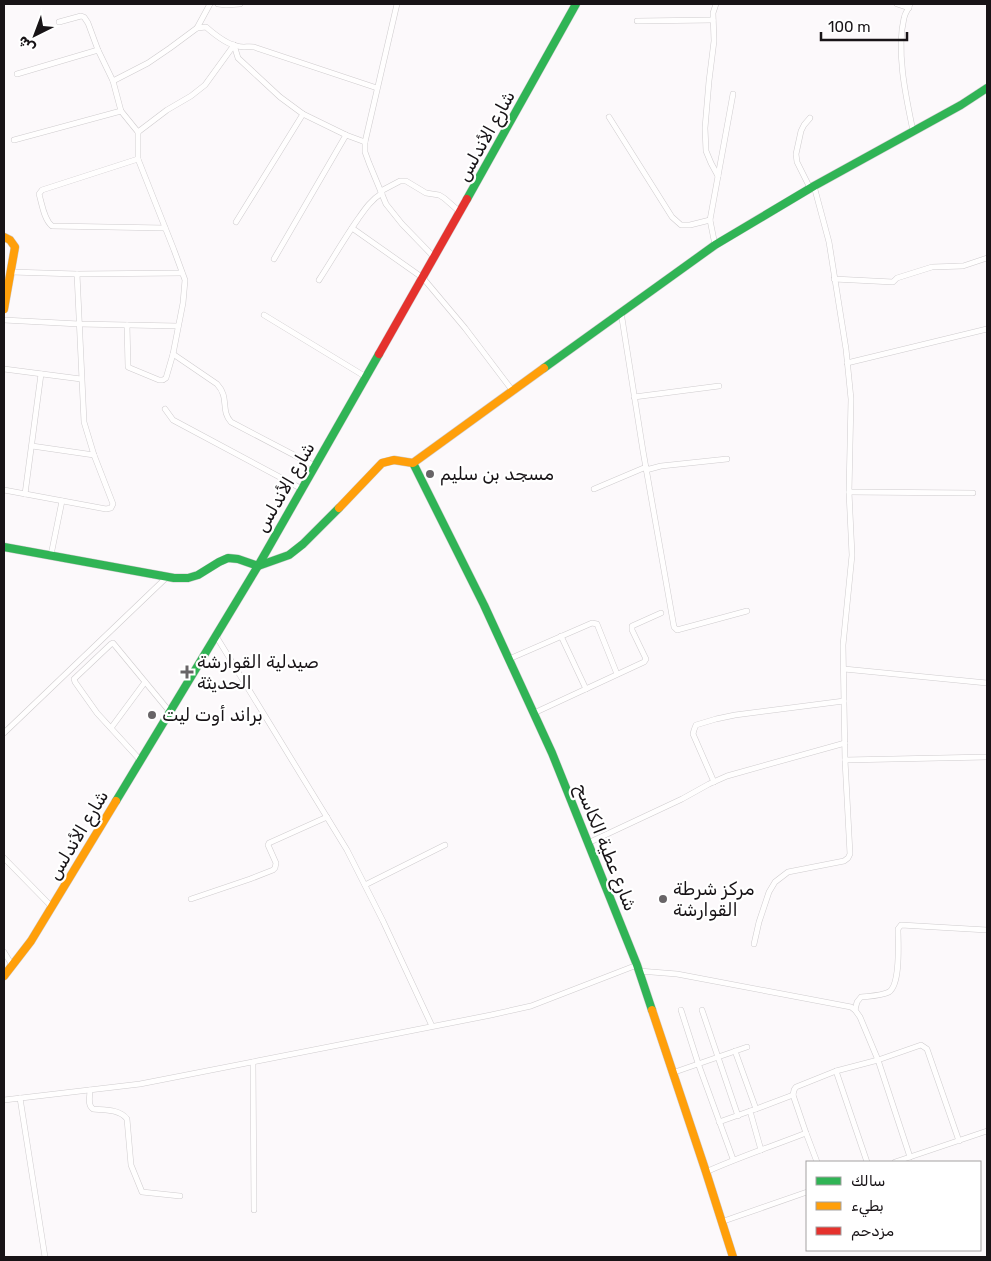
<svg xmlns="http://www.w3.org/2000/svg" width="991" height="1261" viewBox="0 0 991 1261" font-family="Rubik,'Noto Sans Arabic',sans-serif">
	<style>
		.lines { fill: none; stroke-linecap: round; stroke-linejoin: round }
		.street-casing { stroke: #cfccce; stroke-width: 6 }
		.fast-casing { stroke: #cfccce; stroke-width: 9 }
		.slow-casing { stroke: #cfccce; stroke-width: 9 }
		.jam-casing { stroke: #cfccce; stroke-width: 9 }
		.street { stroke: #fffefe; stroke-width: 5 }
		.fast { stroke: #30b455; stroke-width: 8 }
		.slow { stroke: #ff9f0a; stroke-width: 8 }
		.jam { stroke: #e5322d; stroke-width: 8 }
		.poi-dot { fill: #686467; stroke: #fff; stroke-width: 2 }
		.labels { text-anchor: middle; stroke-width: 4.5; stroke-linejoin: round; paint-order: stroke }
		.street-label { font-size: 18px; fill: #181417; stroke: #fff }
		.poi-label { font-size: 18px; fill: #181417; stroke: #fff; text-anchor: start }
	</style>
	<rect width="100%" height="100%" fill="#fcf9fb"/>
	<g class="lines">
		<defs>
			<g id="street">
				<polyline points="218,4 226,5 240,4"/>
				<polyline points="397,4 365,142 365,152 369,163 386,204 402,224 434,257"/>
				<polyline points="716,4 713,13 714,41 709,81 705,128 706,151 711,163 718,176"/>
				<polyline points="897,4 909,8"/>
				<path d="M 910,4 C 909,9 905,12 904,18 C 896,52 906,97 913,131"/>
				<polyline points="637,21 713,20"/>
				<polyline points="59,22 81,16 84,17 88,23 98,50"/>
				<path d="M 197,28 L 206,27 C 214,34 226,44 237,46 C 243,48 248,46 254,47 L 377,88"/>
				<polyline points="234,45 238,58 280,97 303,114 346,135 365,142"/>
				<polyline points="17,74 98,50 113,81 121,111 138,132 138,159 174,250 185,280 183,303 173,354 166,378 163,380 159,380 130,368 128,367 127,325"/>
				<polyline points="113,81 148,63 170,48 197,28 210,4"/>
				<polyline points="609,117 672,217 681,225 690,225 710,220"/>
				<polyline points="138,132 167,110 191,96 205,85 234,45"/>
				<polyline points="14,140 121,111"/>
				<path d="M 138,159 L 42,190 L 39,194 C 42,204 44,220 52,226 L 165,228"/>
				<polyline points="810,188 797,162 796,154 801,131 804,125 810,118"/>
				<polyline points="381,191 400,181 406,181 426,193 439,195 444,198 460,212"/>
				<polyline points="236,222 303,114"/>
				<polyline points="352,228 423,278 465,328 512,390"/>
				<polyline points="715,245 710,220 733,94"/>
				<polyline points="274,259 346,135"/>
				<polyline points="11,272 77,274 182,273"/>
				<polyline points="834,279 893,282 897,278 932,267 963,266 987,258"/>
				<path d="M 319,280 C 332,260 344,239 358,219 C 365,209 371,200 382,193"/>
				<polyline points="621,312 643,451 674,627 677,630 747,611"/>
				<polyline points="264,315 366,377"/>
				<polyline points="4,320 79,324 178,326"/>
				<path d="M 173,354 L 217,384 C 230,398 220,410 231,422 L 315,466"/>
				<polyline points="847,363 987,329"/>
				<polyline points="4,369 81,379"/>
				<polyline points="634,397 719,386"/>
				<polyline points="165,409 173,420 302,489"/>
				<polyline points="32,446 94,455"/>
				<polyline points="646,470 661,466 727,459"/>
				<polyline points="594,489 646,467"/>
				<polyline points="4,490 106,509 111,508 113,504 94,455 84,422 77,274"/>
				<polyline points="849,492 973,493"/>
				<polyline points="25,494 41,374"/>
				<polyline points="51,555 62,501"/>
				<polyline points="216,636 347,850 383,921 432,1026"/>
				<polyline points="561,636 586,689"/>
				<polyline points="509,659 592,623 597,624 617,674"/>
				<polyline points="844,669 987,683"/>
				<polyline points="534,713 644,662 646,659 632,630 632,626 661,613"/>
				<polyline points="111,728 145,682"/>
				<polyline points="4,733 167,577"/>
				<polyline points="845,760 987,757"/>
				<polyline points="141,761 97,713 75,682 74,679 111,644 113,643 170,712"/>
				<polyline points="714,782 693,734 694,730 696,725 716,719 735,715 844,701"/>
				<polyline points="588,843 682,799 709,784 727,776 845,743"/>
				<polyline points="4,858 52,907"/>
				<polyline points="365,885 445,845"/>
				<polyline points="191,899 250,879 273,870 275,868 276,863 268,845 269,843 327,817"/>
				<polyline points="754,944 759,922 769,892 775,882 788,872 844,861 848,858 850,854 845,760 843,645 852,555 849,492 851,399 846,349 829,242 814,186"/>
				<polyline points="4,952 12,965"/>
				<polyline points="639,971 677,974 851,1007 855,1010"/>
				<polyline points="681,1010 698,1063 733,1159"/>
				<polyline points="702,1010 738,1116"/>
				<polyline points="735,1051 756,1109 750,1111 761,1150"/>
				<polyline points="253,1062 254,1210"/>
				<polyline points="836,1071 867,1162"/>
				<polyline points="672,1073 747,1047"/>
				<path d="M 90,1090 C 90,1096 87,1105 93,1109 C 104,1110 120,1109 127,1119 L 131,1165 L 142,1192 L 180,1196"/>
				<polyline points="20,1098 45,1257"/>
				<polyline points="4,1100 140,1084 491,1015 531,1006 637,965"/>
				<polyline points="756,1109 793,1095"/>
				<polyline points="719,1122 750,1111"/>
				<polyline points="806,1133 793,1095 794,1090 796,1087 836,1071 878,1060 921,1045 927,1049 959,1141"/>
				<path d="M 910,1157 L 878,1060 L 860,1017 L 855,1010 L 857,1002 L 861,997 C 869,996 881,996 889,992 C 901,984 898,942 898,929 L 901,925 L 987,930"/>
				<polyline points="895,1162 987,1131"/>
				<path d="M 706,1172 C 739,1157 773,1146 806,1133 L 817,1162"/>
				<polyline points="721,1222 807,1192"/>
			</g>
			<g id="fast">
				<polyline points="467,199 576,4"/>
				<polyline points="544,368 715,245 814,186 961,105 987,88"/>
				<polyline points="413,463 484,605 552,753 637,965 652,1010"/>
				<polyline points="4,547 174,578 188,578 198,575 219,562 228,558 238,559 258,566 289,555 303,544 339,508"/>
				<polyline points="116,801 258,566 379,354"/>
			</g>
			<g id="slow">
				<polyline points="4,237 10,240 15,247 4,309"/>
				<polyline points="339,508 382,463 394,460 413,463 544,368"/>
				<polyline points="4,976 31,941 116,801"/>
				<polyline points="652,1010 706,1172 733,1257"/>
			</g>
			<polyline id="jam" points="379,354 467,199"/>
		</defs>
		<use href="#street" class="street-casing"/>
		<use href="#fast" class="fast-casing"/>
		<use href="#slow" class="slow-casing"/>
		<use href="#jam" class="jam-casing"/>
		<use href="#street" class="street"/>
		<use href="#fast" class="fast"/>
		<use href="#slow" class="slow"/>
		<use href="#jam" class="jam"/>
	</g>
	<g class="poi-dot">
		<circle cx="430" cy="474" r="5"/>
		<path d="M184.5 664.5h5v5h5v5h-5v5h-5v-5h-5v-5h5z"/>
		<circle cx="152" cy="715" r="5"/>
		<circle cx="663" cy="899" r="5"/>
	</g>
	<g class="labels">
		<g class="street-label">
			<text transform="translate(486 136) rotate(-61)" y="6">شارع الأندلس</text>
			<text transform="translate(285 487) rotate(-60)" y="6">شارع الأندلس</text>
			<text transform="translate(78 835) rotate(-59)" y="6">شارع الأندلس</text>
			<text transform="translate(606 847) rotate(68)" y="6">شارع عطية الكاسح</text>
		</g>
		<g class="poi-label">
			<text x="440" y="480">مسجد بن سليم</text>
			<text x="197" y="668">صيدلية القوارشة<tspan x="197" dy="21">الحديثة</tspan></text>
			<text x="162" y="721">براند أوت ليت</text>
			<text x="673" y="895">مركز شرطة<tspan x="673" dy="21">القوارشة</tspan></text>
		</g>
	</g>
	<rect width="991" height="1261" fill="none" stroke="#181417" stroke-width="10"/>
	<rect x="806" y="1161" width="175" height="90" fill="#ffffff" stroke="#a3a1a2"/>
	<rect x="816" y="1177" width="25" height="8" fill="#30b455" stroke="#a3a1a2"/>
	<text x="851" y="1186" font-size="15" fill="#181417">سالك</text>
	<rect x="816" y="1202" width="25" height="8" fill="#ff9f0a" stroke="#a3a1a2"/>
	<text x="851" y="1211" font-size="15" fill="#181417">بطيء</text>
	<rect x="816" y="1227" width="25" height="8" fill="#e5322d" stroke="#a3a1a2"/>
	<text x="851" y="1236" font-size="15" fill="#181417">مزدحم</text>
	<g transform="translate(35 35) rotate(222)" stroke="#ffffff" stroke-width="4" paint-order="stroke">
	<path d="M0-4L9 19L0 12L-9 19Z" fill="#181417"/>
	<text y="-8" font-size="14" font-weight="bold" text-anchor="middle" fill="#181417">ش</text>
	</g>
	<path d="M821 32v8h86v-8" fill="none" stroke="#181417" stroke-width="2.5"/>
	<text x="828" y="32" font-size="15" fill="#181417" stroke="#ffffff" stroke-width="4" paint-order="stroke">100 m</text>
</svg>
